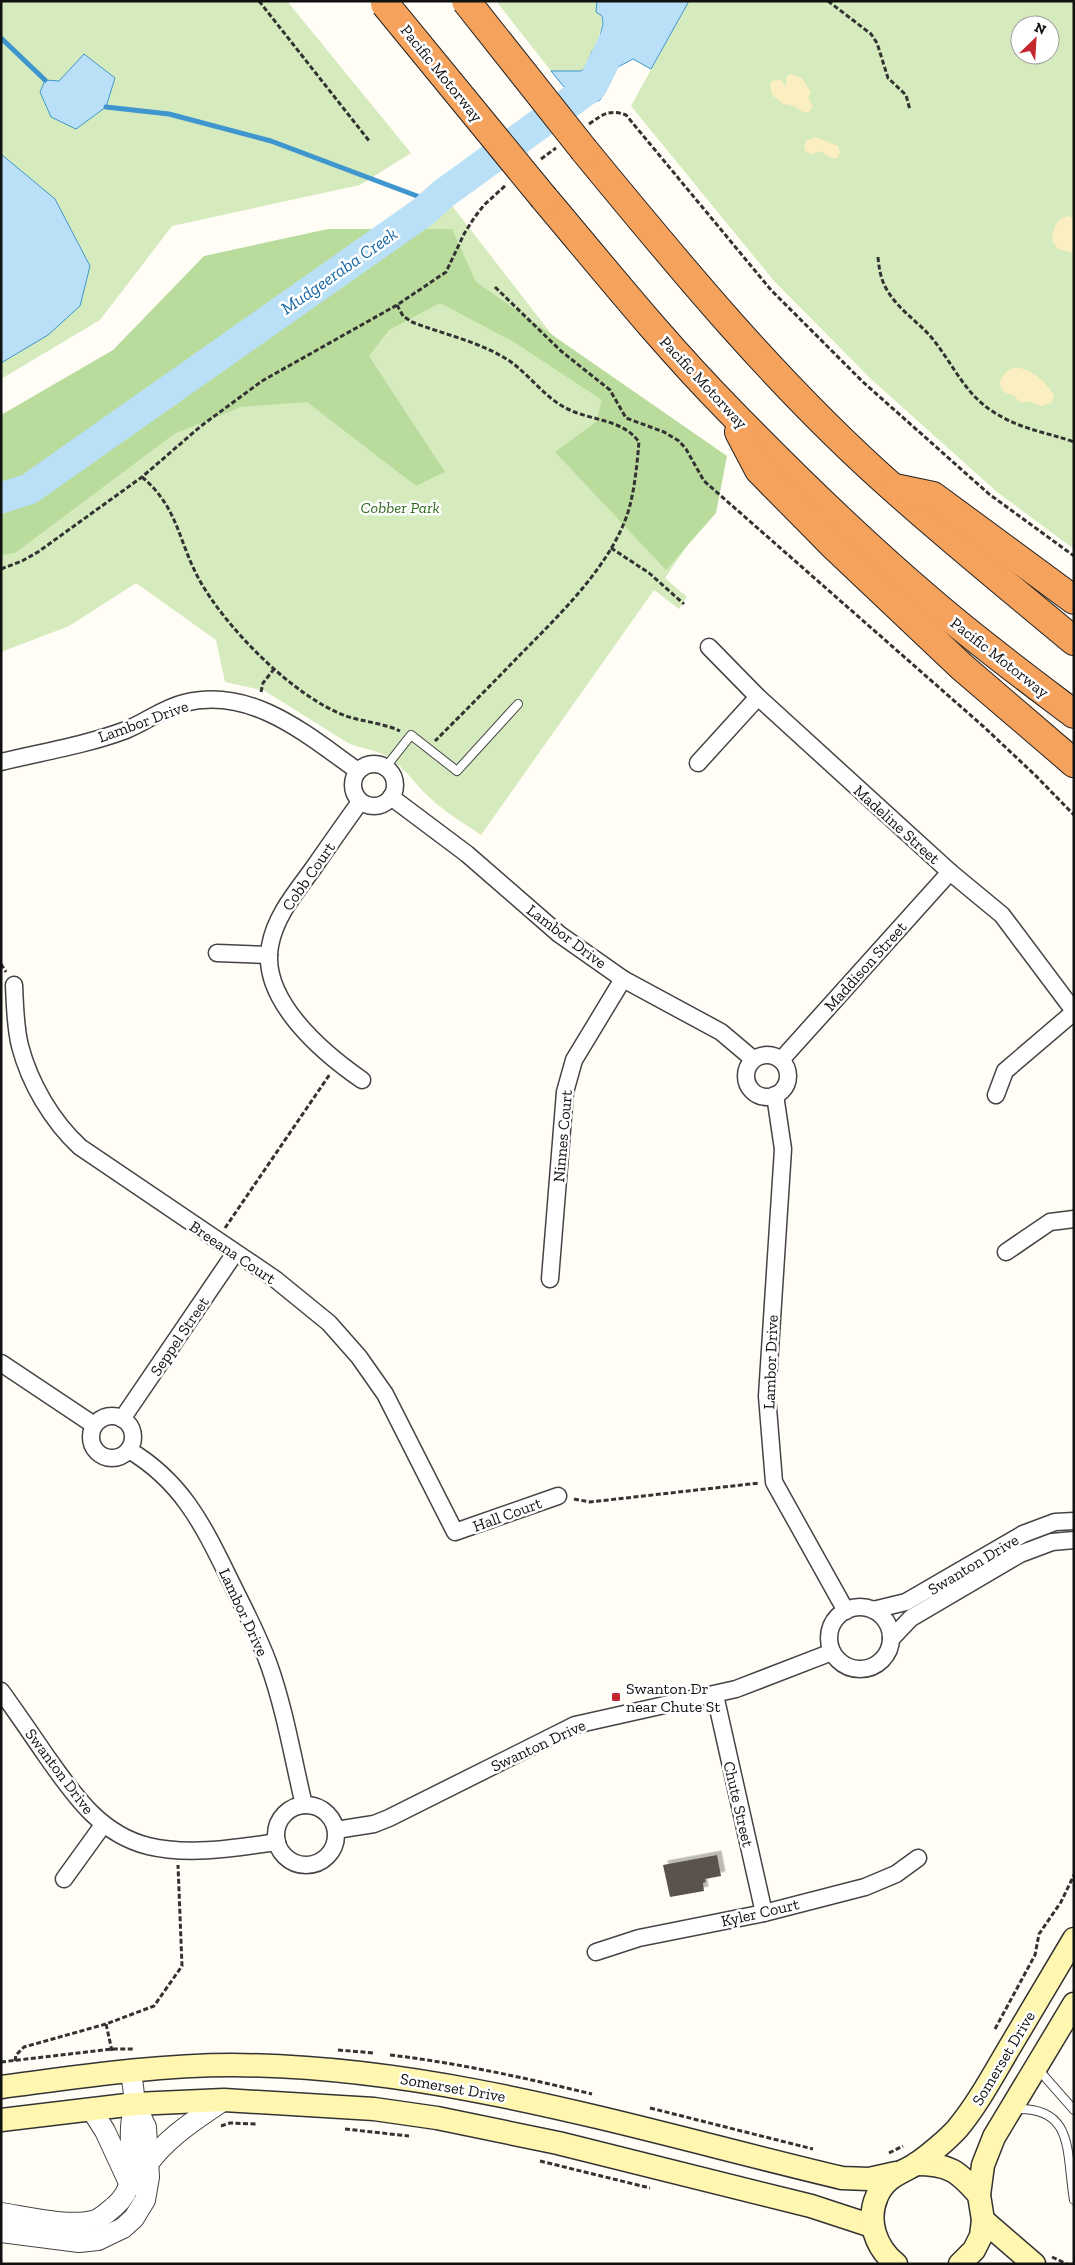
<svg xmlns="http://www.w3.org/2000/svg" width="1075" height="2265" viewBox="0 0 1075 2265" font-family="'Zilla Slab',serif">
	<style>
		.green { fill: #d5ebbd; fill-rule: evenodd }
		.forest { fill: #b9dc9c }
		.sand { fill: #fbeec1 }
		.water { fill: #b9e0f7; stroke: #3f96cf }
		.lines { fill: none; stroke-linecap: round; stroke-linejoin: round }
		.stream { stroke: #3f96cf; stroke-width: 5 }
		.river { stroke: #b9e0f7; stroke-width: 31 }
		.building { fill: #5a524d; filter: url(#shadow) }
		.service-casing { stroke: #444; stroke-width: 10 }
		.minor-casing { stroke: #444; stroke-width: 19 }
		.tertiary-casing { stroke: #444; stroke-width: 22 }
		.secondary-casing { stroke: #333; stroke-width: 25 }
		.motorway-casing { stroke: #222; stroke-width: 30 }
		.path { stroke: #333; stroke-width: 3; stroke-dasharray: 5 2.5; stroke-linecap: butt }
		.service { stroke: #fff; stroke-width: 8 }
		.minor { stroke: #fff; stroke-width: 16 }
		.tertiary { stroke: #fff; stroke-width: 20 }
		.secondary { stroke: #fff6b0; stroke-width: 22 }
		.motorway { stroke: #f5a25d; stroke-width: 28 }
		.motorway-bridge-casing { stroke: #222; stroke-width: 30; stroke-linecap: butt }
		.motorway-bridge { stroke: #f5a25d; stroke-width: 28 }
		.poi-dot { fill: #c4262e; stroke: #fff; stroke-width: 2 }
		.labels { text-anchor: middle; stroke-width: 5; stroke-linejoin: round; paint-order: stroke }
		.street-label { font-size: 16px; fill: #111; stroke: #fff }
		.park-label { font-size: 16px; font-style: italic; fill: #2f6b1f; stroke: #fff }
		.poi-label { font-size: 16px; fill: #111; stroke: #fff; text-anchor: start }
		.water-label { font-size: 18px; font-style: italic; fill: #1768a6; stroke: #fff }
	</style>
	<defs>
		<filter id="shadow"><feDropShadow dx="4.5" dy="-4.5" stdDeviation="0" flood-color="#0004"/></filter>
	</defs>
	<rect width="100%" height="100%" fill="#fffdf5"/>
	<g class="green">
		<polygon points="1,1 287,1 411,153 360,185 172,226 100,320 1,379"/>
		<path d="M 496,1 L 597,1 L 596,6 C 608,26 598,28 597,48 C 588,54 589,65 581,71 L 551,71 Z"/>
		<path d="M 689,1 L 1074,1 L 1074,549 L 997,492 L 872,380 L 774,281 L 631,106 ZM 1020,25 L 1050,25 L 1050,55 L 1020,55 Z"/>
		<path d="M 443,194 L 611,411 L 709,514 L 665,578 L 687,597 L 679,609 L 654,590 L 481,835 C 464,823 446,813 431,799 C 415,785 403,764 384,755 C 373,749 359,748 348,743 L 265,691 L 225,682 L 216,640 L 136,583 L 69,626 L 1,652 L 1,498 L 29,489 L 423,212 Z"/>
	</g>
	<polygon class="forest" points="328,229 452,229 476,282 727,456 716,513 666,570 555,452 596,422 602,400 514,342 440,303 389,330 369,356 445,472 416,486 307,402 241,407 174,434 15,553 1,555 1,415 113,350 204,256"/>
	<g class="sand">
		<polygon points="791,74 802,78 811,93 808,97 813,107 809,112 803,112 794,106 783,104 772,95 770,85 772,81 781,80 786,87 786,77"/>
		<polygon points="815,137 838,146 840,153 838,158 833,159 820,151 812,154 805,151 804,146 806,141"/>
		<path d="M 1068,216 L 1074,219 L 1074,253 L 1058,249 L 1052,240 C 1053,229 1056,218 1068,216 Z"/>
		<path d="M 1013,368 C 1029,366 1048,383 1054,396 L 1051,403 L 1041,406 L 1029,401 L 1022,403 C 1018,401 1017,398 1013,395 C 1011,394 1008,394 1006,393 C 993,385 1004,372 1013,368 Z"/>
	</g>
	<g class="water">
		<polygon points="597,1 689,1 651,69 633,59 618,67 600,100 581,108 551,71 581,71 586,67 592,51 597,48 603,24 602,16 596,12"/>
		<polygon points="84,54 115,78 106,107 76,129 51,117 40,92 45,80 59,81"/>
		<polygon points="1,154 55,199 90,266 80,306 48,335 1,363"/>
	</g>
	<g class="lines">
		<g class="stream">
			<polyline points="1,38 45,80"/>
			<polyline points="106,107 169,114 271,141 433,202"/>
		</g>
		<polyline class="river" points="1,498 29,489 423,212 443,194 592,86 634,1"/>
	</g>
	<polygon class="building" points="717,1855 721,1876 705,1879 706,1882 703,1883 704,1891 670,1897 663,1865"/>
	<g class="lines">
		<defs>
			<g id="service">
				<polyline points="385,768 411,735 457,771 518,704"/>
				<polyline points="1037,2068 1074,2110"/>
				<path d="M 1016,2109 C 1075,2107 1066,2153 1074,2200"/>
			</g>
			<g id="minor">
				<polyline points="709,647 758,697 950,872 1002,915 1074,1011"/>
				<path d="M 1,762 C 42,752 86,745 126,730 C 146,722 163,708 184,703 C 252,686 307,735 358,771"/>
				<polyline points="698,763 758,697"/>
				<circle cx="374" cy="785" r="21"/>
				<polyline points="391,797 467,854 559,934 623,979 721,1032 753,1059"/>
				<path d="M 360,802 C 344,824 328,847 312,870 C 295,893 275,917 270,946 C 260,1000 323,1053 362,1080"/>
				<polyline points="217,953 269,955"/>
				<path d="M 14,985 C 15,1005 15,1026 20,1046 C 30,1084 52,1121 80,1147 L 275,1279 L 329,1323 L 359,1357 L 385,1394 L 455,1532 L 558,1496"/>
				<circle cx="767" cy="1076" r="21"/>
				<polyline points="781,1060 950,872"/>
				<polyline points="775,1095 783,1149 767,1396 774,1482 846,1611"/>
				<polyline points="996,1095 1005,1071 1074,1012"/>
				<polyline points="1006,1252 1050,1222 1074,1219"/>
				<polyline points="550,1279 565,1092 574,1060 623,979"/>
				<polyline points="1,1363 94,1425"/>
				<circle cx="112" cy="1437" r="21"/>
				<polyline points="122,1419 235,1253"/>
				<path d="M 129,1450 C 181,1481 202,1523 228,1576 C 242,1605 258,1634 269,1665 C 285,1710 293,1759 304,1805"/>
				<circle cx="860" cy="1638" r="31"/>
				<polyline points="873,1610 906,1602 1023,1534 1055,1522 1074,1521"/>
				<polyline points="891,1639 911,1618 1020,1554 1052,1542 1074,1540"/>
				<path d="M 1,1691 C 17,1713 32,1735 47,1757 C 74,1795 100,1834 148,1846 C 189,1856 235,1848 277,1842"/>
				<polyline points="715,1695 764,1913"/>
				<circle cx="306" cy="1835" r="30"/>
				<polyline points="336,1830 374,1824 389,1818 575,1725 736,1689 832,1652"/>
				<polyline points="64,1879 103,1825"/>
				<polyline points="596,1952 639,1938 764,1913 865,1887 896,1874 918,1858"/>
			</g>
			<g id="tertiary">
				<polyline points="91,2109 105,2131 130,2185"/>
				<path d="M 148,2164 C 168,2136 197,2119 224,2100"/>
				<path d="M 1,2213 C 27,2217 72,2228 96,2220 C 103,2217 109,2211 115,2206 C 140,2184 129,2157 131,2128 C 131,2120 134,2113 134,2105 C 135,2094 132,2082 131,2071"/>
				<polyline points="1,2232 79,2242 98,2240 123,2228 134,2218 145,2200 149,2177 146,2127 135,2104"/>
			</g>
			<g id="secondary">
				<path d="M 1,2087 C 78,2077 155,2065 232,2065 C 441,2066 640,2130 842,2178 L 869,2179 L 896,2173"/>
				<polyline points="1,2120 135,2104 224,2100 374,2109 437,2118 558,2143 811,2206 872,2226"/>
				<path d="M 916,2164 C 949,2164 958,2171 979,2195"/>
				<polyline points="983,2220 1034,2264"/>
				<path d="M 896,2264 C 876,2248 866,2221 877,2196 C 886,2176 900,2174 916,2164 C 928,2156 948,2139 957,2129 C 977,2105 992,2077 1008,2050 C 1030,2013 1052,1976 1074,1939"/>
				<polyline points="960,2264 974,2250 981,2236 983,2220 979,2195 983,2165 994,2137 1074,2004"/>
			</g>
			<g id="motorway">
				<path d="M 584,150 C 680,267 778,386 892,487 C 951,540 1013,590 1074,641"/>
				<path d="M 544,198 C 604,269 663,343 728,409 C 792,475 858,539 928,599 C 975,640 1025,677 1074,714"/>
				<polyline points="739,432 759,470 832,544 962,667 1074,763"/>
				<polyline points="895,488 933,496 1074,600"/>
			</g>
		</defs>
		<use href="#service" class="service-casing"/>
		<use href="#minor" class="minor-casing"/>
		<use href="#tertiary" class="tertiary-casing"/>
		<use href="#secondary" class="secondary-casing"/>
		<use href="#motorway" class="motorway-casing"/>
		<g class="path">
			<polyline points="259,1 370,142"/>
			<polyline points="828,1 871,34 877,43 888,78 906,95 910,110"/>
			<path d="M 589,124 C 603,114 610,109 626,115 L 771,290 L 863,382 L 989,494 L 1074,556"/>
			<polyline points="541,159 556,148"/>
			<path d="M 878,257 C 879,269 881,280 887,290 C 898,309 917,321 931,337 C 952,362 964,393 992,411 C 1021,430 1043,431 1074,442"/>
			<polyline points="495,287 561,351 610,390 626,418 664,432 679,441 686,449 704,481 984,727 1035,775 1074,815"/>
			<path d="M 397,305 L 403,316 L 412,322 C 445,335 482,342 511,362 C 530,376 544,396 564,407 C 588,421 622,418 639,442 C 637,464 635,487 629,509 C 612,566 556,618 515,660 C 489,687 462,714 435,741"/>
			<path d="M 142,477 C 179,508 178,542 200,581 C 227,629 294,697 346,716 C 364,722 383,723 400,731"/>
			<polyline points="611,548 649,573 684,604"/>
			<polyline points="1,569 22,561 38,552 142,477 201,426 262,381 397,305 446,272 464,234 474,218 484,205 506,185"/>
			<polyline points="261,692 263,683 274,669"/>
			<polyline points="1,964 6,972"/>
			<polyline points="225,1228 330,1074"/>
			<polyline points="574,1499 590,1502 759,1483"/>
			<polyline points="995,2029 1035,1955 1039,1934 1061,1902 1074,1875"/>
			<polyline points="338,2050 374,2053"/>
			<polyline points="112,2051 106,2024 154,2006 182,1966 178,1865"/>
			<path d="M 390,2055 C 459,2063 525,2078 592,2094"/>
			<polyline points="15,2061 16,2055 24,2047 106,2024"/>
			<polyline points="1,2062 112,2049 134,2049"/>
			<polyline points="650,2108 813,2149"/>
			<polyline points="221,2126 230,2123 257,2124"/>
			<polyline points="345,2129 409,2136"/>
			<polyline points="889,2153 903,2146"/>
			<polyline points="540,2161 650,2188"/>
			<polyline points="1052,2257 1067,2264"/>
		</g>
		<use href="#service" class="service"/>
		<use href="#minor" class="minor"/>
		<use href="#tertiary" class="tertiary"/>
		<use href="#secondary" class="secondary"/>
		<use href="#motorway" class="motorway"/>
		<defs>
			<g id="motorway-bridge">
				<polyline points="466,1 584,150"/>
				<polyline points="385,4 544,198"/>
			</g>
		</defs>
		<use href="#motorway-bridge" class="motorway-bridge-casing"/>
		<use href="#motorway-bridge" class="motorway-bridge"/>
	</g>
	<rect class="poi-dot" x="611" y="1692" width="10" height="10" rx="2.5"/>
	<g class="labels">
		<g class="street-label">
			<text transform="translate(442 73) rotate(51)" y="6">Pacific Motorway</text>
			<text transform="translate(704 382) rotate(47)" y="6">Pacific Motorway</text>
			<text transform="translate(1000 657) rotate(38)" y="6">Pacific Motorway</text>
			<text transform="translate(143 721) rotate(-20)" y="6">Lambor Drive</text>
			<text transform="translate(897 824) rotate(42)" y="6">Madeline Street</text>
			<text transform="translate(308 876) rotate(-55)" y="6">Cobb Court</text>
			<text transform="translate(567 936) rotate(37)" y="6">Lambor Drive</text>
			<text transform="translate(865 966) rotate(-48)" y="6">Maddison Street</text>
			<text transform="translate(562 1136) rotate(-85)" y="6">Ninnes Court</text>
			<text transform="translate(233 1252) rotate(34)" y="6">Breeana Court</text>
			<text transform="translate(179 1336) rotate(-56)" y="6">Seppel Street</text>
			<text transform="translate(770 1362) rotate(-88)" y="6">Lambor Drive</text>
			<text transform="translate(507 1514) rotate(-20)" y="6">Hall Court</text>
			<text transform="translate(973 1564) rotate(-31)" y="6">Swanton Drive</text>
			<text transform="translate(244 1612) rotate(65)" y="6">Lambor Drive</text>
			<text transform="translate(538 1745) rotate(-25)" y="6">Swanton Drive</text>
			<text transform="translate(60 1771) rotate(53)" y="6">Swanton Drive</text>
			<text transform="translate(739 1804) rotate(77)" y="6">Chute Street</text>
			<text transform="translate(760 1912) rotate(-13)" y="6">Kyler Court</text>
			<text transform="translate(1003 2058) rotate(-59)" y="6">Somerset Drive</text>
			<text transform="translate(453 2087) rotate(10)" y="6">Somerset Drive</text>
		</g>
		<g class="park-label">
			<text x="400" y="513">Cobber Park</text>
		</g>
		<g class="poi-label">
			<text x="626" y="1694">Swanton Dr<tspan x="626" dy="18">near Chute St</tspan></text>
		</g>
		<g class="water-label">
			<text transform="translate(339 271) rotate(-35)" y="6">Mudgeeraba Creek</text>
		</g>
	</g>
	<rect width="1075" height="2265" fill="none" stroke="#111111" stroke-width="5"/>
	<g transform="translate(1035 40) rotate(25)"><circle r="24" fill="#ffffff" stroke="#a0a0a0"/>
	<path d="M0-4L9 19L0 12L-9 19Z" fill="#c4262e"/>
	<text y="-8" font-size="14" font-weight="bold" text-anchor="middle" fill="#111111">N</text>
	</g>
</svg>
